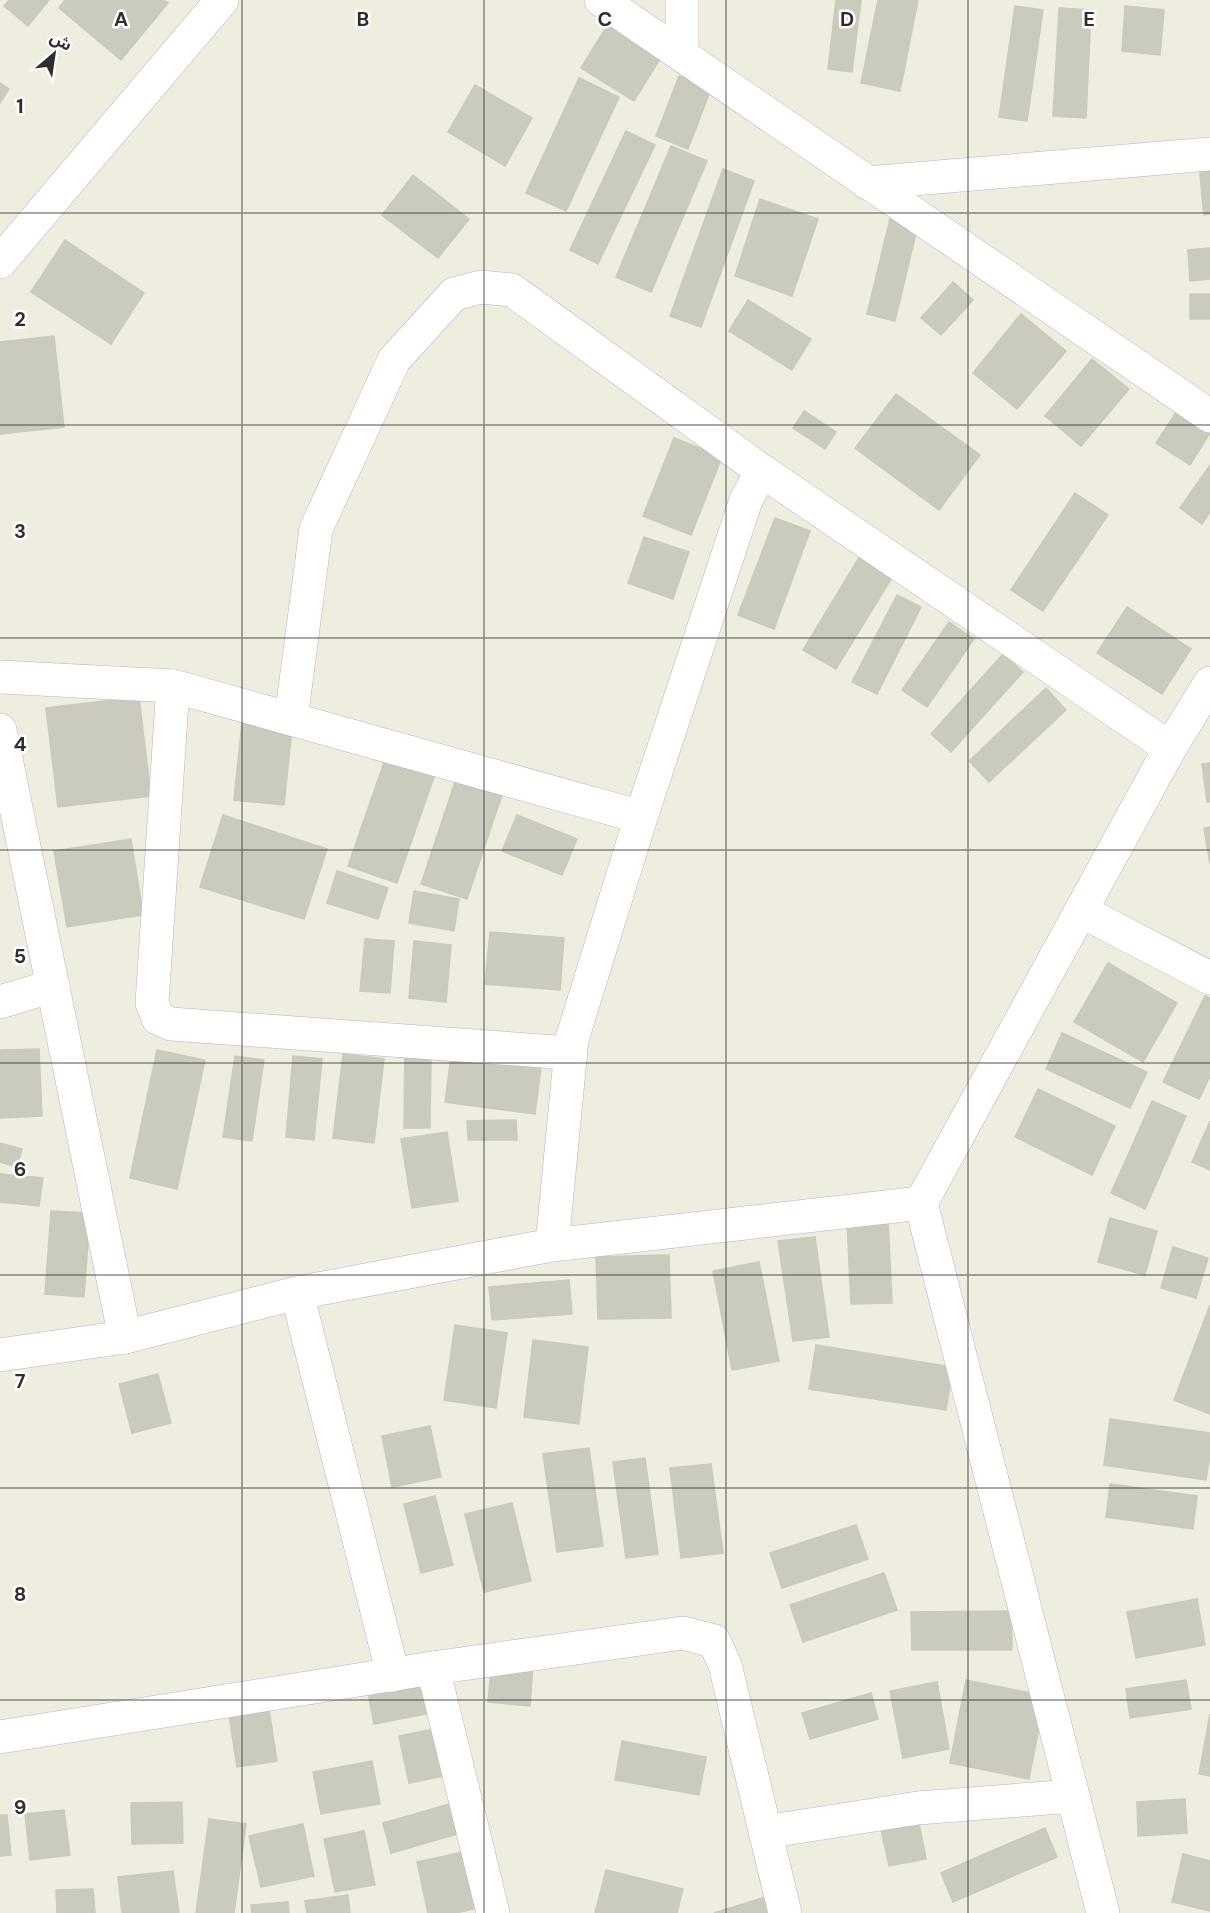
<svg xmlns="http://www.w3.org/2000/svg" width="1210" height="1913" viewBox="0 0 1210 1913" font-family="'DM Sans','Noto Sans Arabic',sans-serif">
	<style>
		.building { fill: #cbcabe; stroke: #cbc9b9; stroke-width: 1.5 }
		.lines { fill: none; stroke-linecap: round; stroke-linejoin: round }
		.minor-casing { stroke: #b4b4c1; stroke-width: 34 }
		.minor { stroke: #fff; stroke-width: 33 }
		.grid { fill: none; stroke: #2e2e2e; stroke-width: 1.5; stroke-opacity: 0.55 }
		.grid-label { font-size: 20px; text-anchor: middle; font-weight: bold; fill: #2e2e2e; stroke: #fff; stroke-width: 5; stroke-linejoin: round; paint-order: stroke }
	</style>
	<rect width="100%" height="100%" fill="#efece0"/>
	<g class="building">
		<polygon points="9,0 49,0 28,26 4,6"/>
		<polygon points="65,0 164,0 168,3 121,60 59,8"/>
		<polygon points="836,0 861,0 852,72 828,69"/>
		<polygon points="878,0 918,0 900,91 861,83"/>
		<polygon points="1015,6 1043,10 1027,121 999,117"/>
		<polygon points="1125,6 1164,10 1160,55 1122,51"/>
		<polygon points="1059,8 1091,10 1086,118 1053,116"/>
		<polygon points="610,21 663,54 634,101 581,68"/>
		<polygon points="679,76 711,89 688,149 656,136"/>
		<polygon points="579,78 619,97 566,211 526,193"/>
		<polygon points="0,83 9,89 0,103"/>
		<polygon points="475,85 532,118 505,166 448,132"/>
		<polygon points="626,131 655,145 598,264 570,250"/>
		<polygon points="671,146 707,161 651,292 616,277"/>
		<polygon points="1210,163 1210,214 1204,215 1199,164"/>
		<polygon points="723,169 754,181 701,327 670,316"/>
		<polygon points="413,175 469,219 438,258 382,215"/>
		<polygon points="760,199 818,219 792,296 735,276"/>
		<polygon points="890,219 918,225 895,321 867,314"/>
		<polygon points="65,240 144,293 111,344 31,292"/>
		<polygon points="1210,248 1210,279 1190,281 1188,250"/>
		<polygon points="953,282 973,300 941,335 921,318"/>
		<rect x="1190" y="294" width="20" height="25"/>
		<polygon points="748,300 811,339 792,370 729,331"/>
		<polygon points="1021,314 1066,351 1017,409 973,373"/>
		<polygon points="54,336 64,427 0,434 0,342"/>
		<polygon points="1092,359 1129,389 1081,446 1045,416"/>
		<polygon points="896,394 980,455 939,510 855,448"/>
		<polygon points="804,411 836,432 825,449 793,428"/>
		<polygon points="1177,411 1210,433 1190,465 1156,443"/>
		<polygon points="674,438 722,457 691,535 643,516"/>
		<polygon points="1210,465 1210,512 1202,524 1180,508"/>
		<polygon points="1075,493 1108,515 1043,611 1011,590"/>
		<polygon points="775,518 810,531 774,629 738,615"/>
		<polygon points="644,537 689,552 673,599 628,583"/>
		<polygon points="866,546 899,566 836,669 803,650"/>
		<polygon points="897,595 921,607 877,694 852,682"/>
		<polygon points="1127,607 1191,649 1162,694 1097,653"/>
		<polygon points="949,622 974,639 927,707 902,690"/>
		<polygon points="1003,654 1023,672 951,752 931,734"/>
		<polygon points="1046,688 1066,710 989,782 969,761"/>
		<polygon points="139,697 151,796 58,807 46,708"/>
		<polygon points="242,722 292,728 284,805 234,800"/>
		<polygon points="387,754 436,771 397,883 348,866"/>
		<polygon points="1210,763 1210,802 1207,802 1202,764"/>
		<polygon points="456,779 502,795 467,899 421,884"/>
		<polygon points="223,815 327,849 304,919 200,887"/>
		<polygon points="517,815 577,839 562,875 502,851"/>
		<polygon points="1210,827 1210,864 1204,828"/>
		<polygon points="131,839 143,915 67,927 54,851"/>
		<polygon points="337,871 388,888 378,919 327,903"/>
		<polygon points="414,891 459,899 454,931 409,923"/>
		<polygon points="490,932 564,938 560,990 485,984"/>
		<polygon points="365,939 394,941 390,993 360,991"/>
		<polygon points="414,941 451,945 446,1002 409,998"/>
		<polygon points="1108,963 1177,1003 1143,1062 1074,1022"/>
		<polygon points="1205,996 1210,998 1210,1076 1199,1099 1163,1082"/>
		<polygon points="1062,1033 1147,1072 1130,1108 1046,1069"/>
		<polygon points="405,1048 431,1049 430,1128 404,1128"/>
		<polygon points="39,1049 42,1116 0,1118 0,1050"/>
		<polygon points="157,1050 205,1060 177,1189 130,1178"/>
		<polygon points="343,1054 384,1059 374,1143 333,1138"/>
		<polygon points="235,1056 264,1060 252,1141 223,1137"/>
		<polygon points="293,1056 322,1059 314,1140 286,1137"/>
		<polygon points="451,1057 541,1068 535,1114 445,1102"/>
		<polygon points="1038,1089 1115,1126 1092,1175 1015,1137"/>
		<polygon points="1152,1101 1186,1116 1145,1209 1111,1193"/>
		<polygon points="516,1120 517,1140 468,1140 467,1121"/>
		<polygon points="1210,1121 1210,1170 1192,1162"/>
		<polygon points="447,1132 458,1201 412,1208 401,1139"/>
		<polygon points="0,1143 22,1149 17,1167 0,1162"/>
		<polygon points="0,1174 43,1178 39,1206 0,1202"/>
		<polygon points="51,1211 90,1213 84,1297 45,1294"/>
		<polygon points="1110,1218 1157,1231 1145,1275 1098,1262"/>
		<polygon points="888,1220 892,1303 851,1304 847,1222"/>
		<polygon points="815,1237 829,1337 793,1341 778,1241"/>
		<polygon points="1173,1247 1208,1258 1196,1298 1161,1288"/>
		<polygon points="669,1255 671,1318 598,1319 596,1257"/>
		<polygon points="759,1262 779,1361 732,1370 713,1271"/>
		<polygon points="569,1280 572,1314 492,1320 489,1287"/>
		<polygon points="1210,1305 1210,1414 1174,1400"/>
		<polygon points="455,1325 507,1333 496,1408 444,1400"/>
		<polygon points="533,1340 588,1347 579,1424 524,1417"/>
		<polygon points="816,1345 953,1367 946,1410 809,1389"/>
		<polygon points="158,1374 171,1423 132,1433 119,1384"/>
		<polygon points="1110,1419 1210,1433 1210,1454 1206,1480 1104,1465"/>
		<polygon points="430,1426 441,1477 392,1487 382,1436"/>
		<polygon points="589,1448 603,1546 557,1552 543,1454"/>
		<polygon points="645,1458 658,1554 626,1558 613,1462"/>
		<polygon points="711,1464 723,1553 681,1558 670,1468"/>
		<polygon points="1110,1484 1197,1496 1193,1529 1106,1517"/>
		<polygon points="435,1496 453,1565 421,1573 404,1504"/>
		<polygon points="512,1503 531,1581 484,1592 465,1514"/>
		<polygon points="856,1525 868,1559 782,1588 770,1553"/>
		<polygon points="884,1573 897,1610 803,1642 790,1605"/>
		<polygon points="1197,1599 1205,1645 1136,1658 1127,1612"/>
		<polygon points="1011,1611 1012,1650 912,1650 911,1612"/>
		<polygon points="492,1660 533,1664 530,1706 488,1702"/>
		<polygon points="423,1671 431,1713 374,1724 366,1682"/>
		<polygon points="966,1680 1045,1696 1029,1779 950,1763"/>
		<polygon points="1186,1680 1191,1709 1130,1718 1126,1689"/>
		<polygon points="937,1682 949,1749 903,1758 890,1691"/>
		<polygon points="871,1693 878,1719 810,1739 802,1713"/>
		<polygon points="267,1696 277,1761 237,1767 227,1702"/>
		<polygon points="1210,1714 1210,1776 1199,1774"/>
		<polygon points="459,1724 469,1771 409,1783 399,1736"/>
		<polygon points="622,1741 706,1757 699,1795 615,1780"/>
		<polygon points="372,1761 380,1804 321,1814 313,1772"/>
		<polygon points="1185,1799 1187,1833 1138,1836 1137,1802"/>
		<polygon points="460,1801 468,1831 391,1853 383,1823"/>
		<polygon points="182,1802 183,1843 132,1844 131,1803"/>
		<polygon points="64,1810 70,1855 30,1860 25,1814"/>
		<polygon points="917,1813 926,1859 889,1866 879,1821"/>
		<polygon points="0,1815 7,1815 11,1855 0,1856"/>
		<polygon points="209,1819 246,1824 234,1913 196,1913"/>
		<polygon points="303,1824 314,1876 261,1887 249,1836"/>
		<polygon points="1045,1828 1057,1857 953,1902 941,1873"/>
		<polygon points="364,1831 375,1885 335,1892 324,1839"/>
		<polygon points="486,1847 499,1903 456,1913 428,1913 417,1862"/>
		<polygon points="1183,1854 1210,1861 1210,1911 1172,1902"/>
		<polygon points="606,1870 683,1889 677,1913 595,1913"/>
		<polygon points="173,1871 179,1913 122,1913 118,1877"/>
		<polygon points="93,1889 95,1913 57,1913 56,1890"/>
		<polygon points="348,1895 350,1913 307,1913 305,1901"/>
		<polygon points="769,1896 774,1913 714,1913"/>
		<polygon points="288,1902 289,1913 252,1913 251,1905"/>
	</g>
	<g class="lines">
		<defs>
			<g id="minor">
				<polyline points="601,0 1210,416"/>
				<polyline points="682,55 682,0"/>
				<polyline points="867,183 1210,154"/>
				<polyline points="0,262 222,0"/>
				<polyline points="0,677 173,686 641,817"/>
				<polyline points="173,686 152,1003 158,1018 171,1024 570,1053"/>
				<polyline points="291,719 316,529 394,360 454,294 481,287 512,290 762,471 1170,748"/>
				<polyline points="0,730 125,1337"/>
				<polyline points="1081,911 1210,978"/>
				<polyline points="0,1002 53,986"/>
				<polyline points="552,1245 572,1039 641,817 746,500 762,471"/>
				<polyline points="297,1293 393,1675"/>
				<polyline points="0,1355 125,1337 297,1293 552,1245 921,1203"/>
				<polyline points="433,1668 493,1913"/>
				<polyline points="0,1737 433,1668 683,1633 714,1641 725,1665 785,1913"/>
				<polyline points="765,1832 918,1808 1073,1796"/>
				<polyline points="1103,1913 921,1203 1170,748 1210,683"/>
			</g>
		</defs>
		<use href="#minor" class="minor-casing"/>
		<use href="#minor" class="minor"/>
	</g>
	<path class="grid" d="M 242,0 L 242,1913M 484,0 L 484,1913M 726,0 L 726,1913M 968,0 L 968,1913M 0,213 L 1210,213M 0,425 L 1210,425M 0,638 L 1210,638M 0,850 L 1210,850M 0,1063 L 1210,1063M 0,1275 L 1210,1275M 0,1488 L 1210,1488M 0,1700 L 1210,1700"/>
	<g class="grid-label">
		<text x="121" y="26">A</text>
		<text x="363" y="26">B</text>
		<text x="605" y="26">C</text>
		<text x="847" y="26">D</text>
		<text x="1089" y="26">E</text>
		<text x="20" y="113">1</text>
		<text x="20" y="326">2</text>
		<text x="20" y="538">3</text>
		<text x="20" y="751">4</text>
		<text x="20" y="963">5</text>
		<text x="20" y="1176">6</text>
		<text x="20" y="1388">7</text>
		<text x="20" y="1601">8</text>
		<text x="20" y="1814">9</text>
	</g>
	<g transform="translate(54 54) rotate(29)" stroke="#ffffff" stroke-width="4.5" paint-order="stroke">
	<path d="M0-4.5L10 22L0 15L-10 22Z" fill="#2e2e2e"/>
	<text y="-9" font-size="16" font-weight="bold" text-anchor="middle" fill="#2e2e2e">ش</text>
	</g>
</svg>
